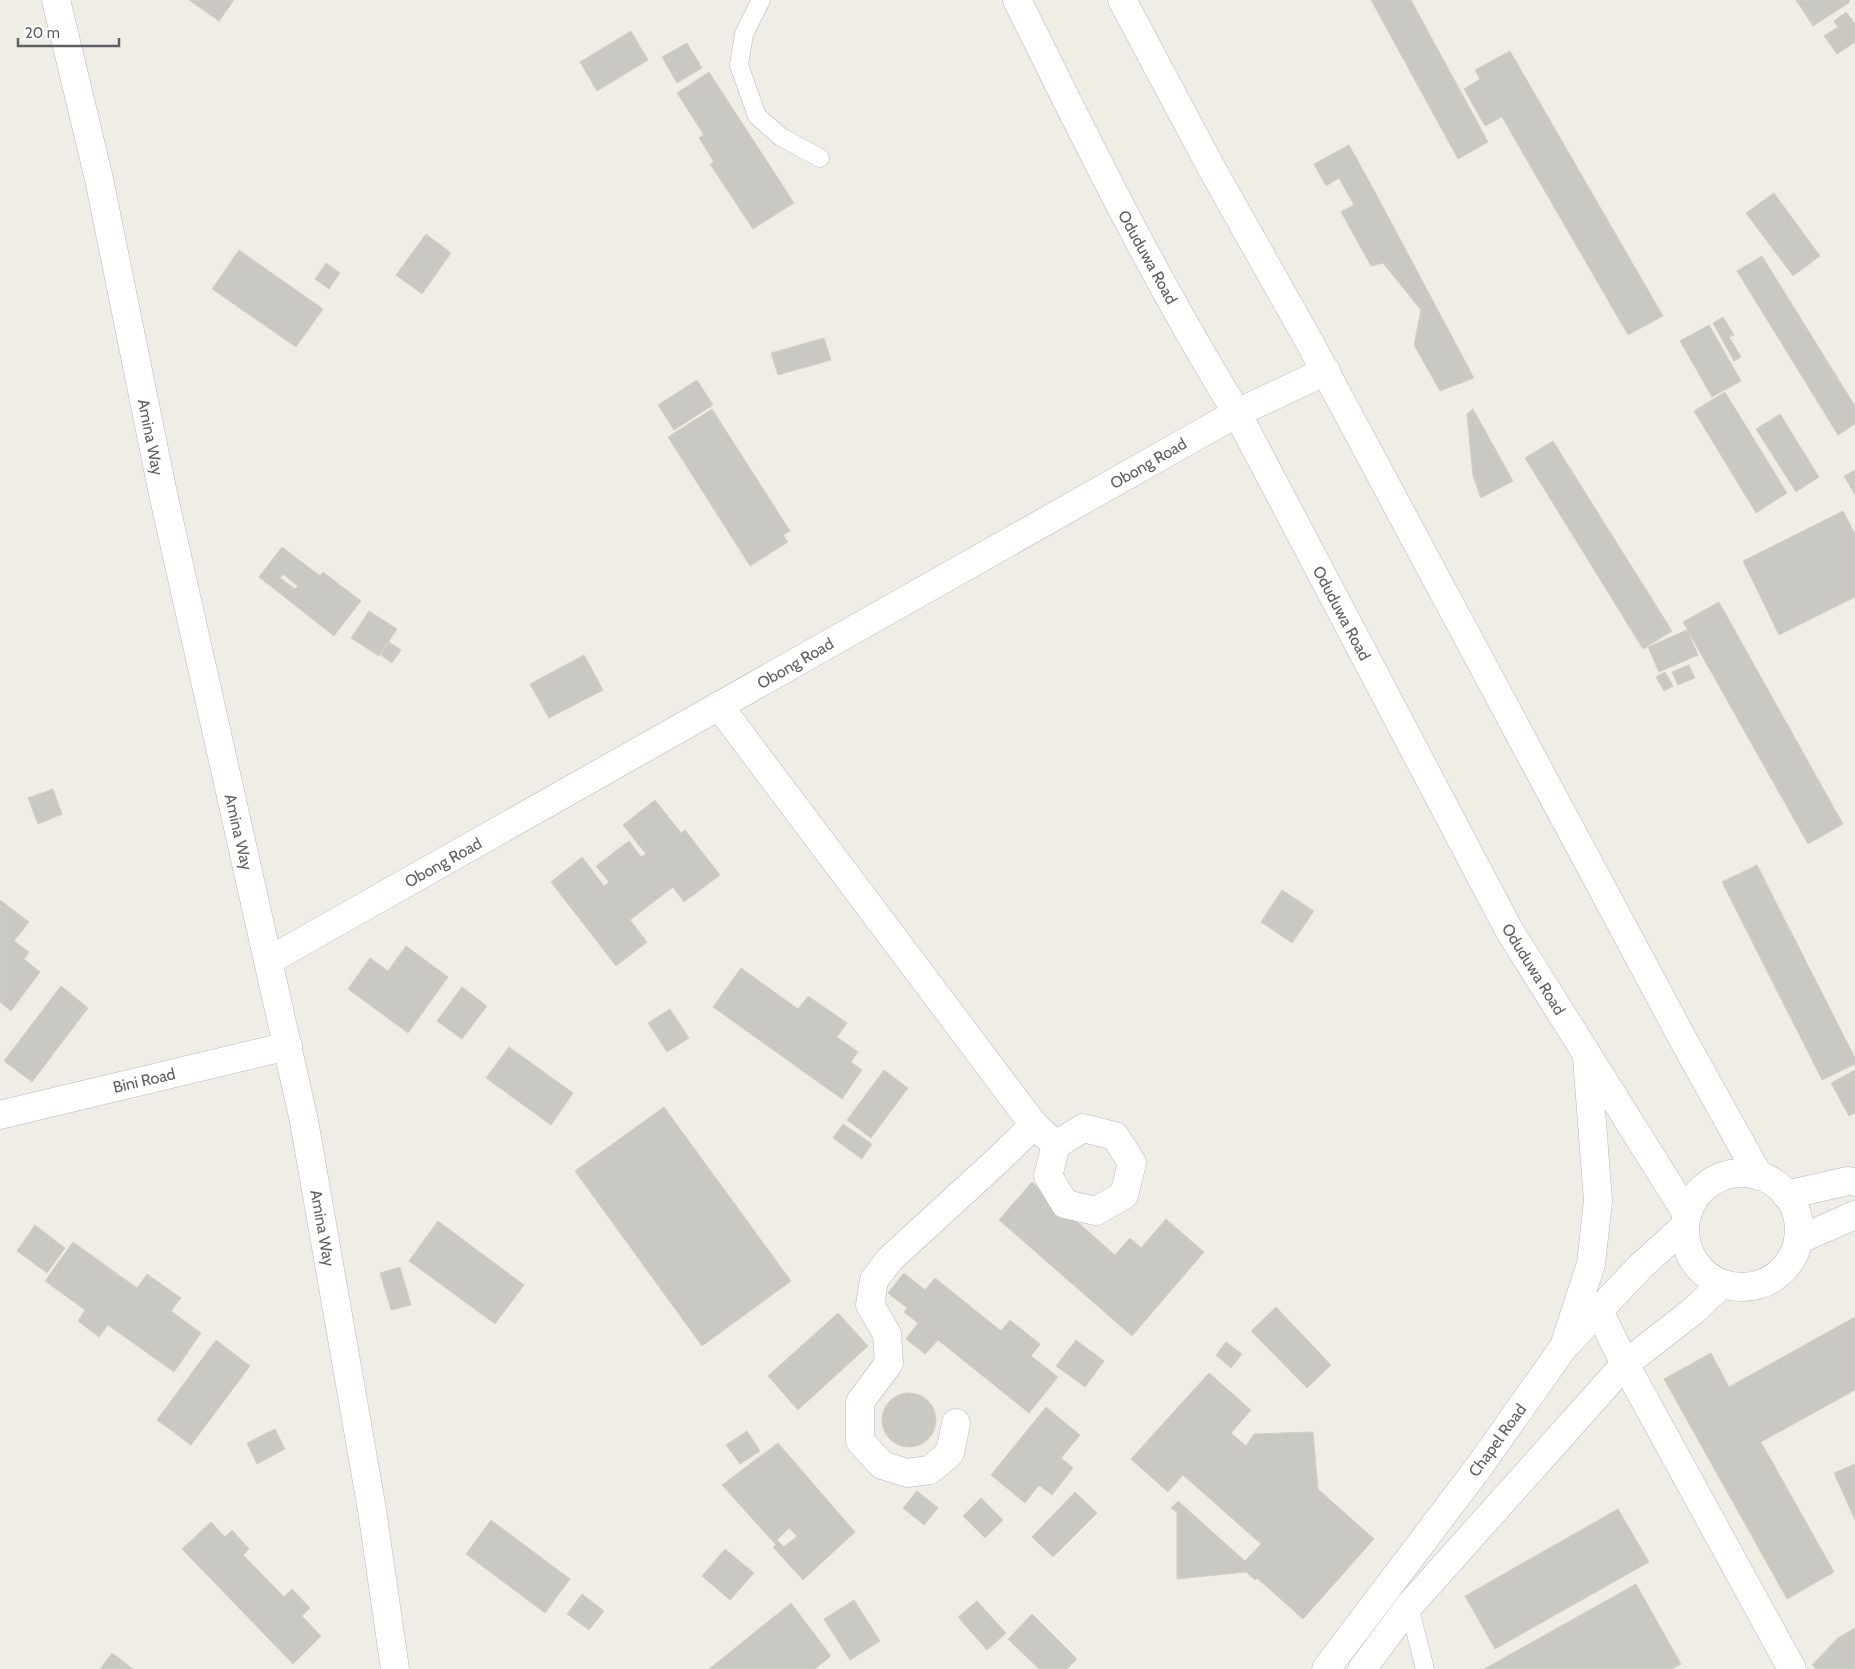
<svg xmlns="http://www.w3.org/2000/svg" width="1855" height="1669" viewBox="0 0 1855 1669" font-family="Cabin,sans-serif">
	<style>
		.building { fill: #cac8c2; stroke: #d4cfc3; fill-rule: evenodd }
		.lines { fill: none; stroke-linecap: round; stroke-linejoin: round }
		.service-casing { stroke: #b5b7bc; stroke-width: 19 }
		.minor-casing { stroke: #b5b7bc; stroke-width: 29 }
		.tertiary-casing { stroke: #b5b7bc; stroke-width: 29 }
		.service { stroke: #fff; stroke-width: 18 }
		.minor { stroke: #fff; stroke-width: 28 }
		.tertiary { stroke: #fff; stroke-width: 28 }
		.labels { text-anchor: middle; stroke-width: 4; stroke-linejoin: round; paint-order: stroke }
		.street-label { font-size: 16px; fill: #5d6065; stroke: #fff }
	</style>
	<rect width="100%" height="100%" fill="#efede5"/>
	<g class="building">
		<polygon points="189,0 234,0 219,21"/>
		<polygon points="1371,0 1411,0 1488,142 1458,159"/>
		<polygon points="1796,0 1849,0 1850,2 1813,26"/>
		<polygon points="1846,12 1855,24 1855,42 1837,54 1824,36 1838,27 1834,21"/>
		<polygon points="631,31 648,60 597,91 580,62"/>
		<polygon points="687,43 702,68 677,83 662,57"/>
		<polygon points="1510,51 1663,316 1628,335 1502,117 1485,126 1464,89 1480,79 1475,70"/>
		<polygon points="709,72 794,203 753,229 710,164 714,162 699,138 704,135 677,93"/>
		<polygon points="1349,145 1375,192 1474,378 1440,391 1414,345 1421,310 1383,263 1371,266 1341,212 1354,205 1339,178 1326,186 1314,164"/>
		<polygon points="1774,193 1820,256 1793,276 1746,213"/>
		<polygon points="426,234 451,253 422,294 396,275"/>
		<polygon points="239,250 323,309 296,347 212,289"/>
		<polygon points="1762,256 1855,406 1855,424 1838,435 1737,271"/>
		<polygon points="326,263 340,273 329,289 315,279"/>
		<polygon points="1723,317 1734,335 1729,337 1741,357 1734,361 1713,323"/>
		<polygon points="1709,325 1741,381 1712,397 1680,341"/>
		<polygon points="824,338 831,360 778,375 771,353"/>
		<polygon points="697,380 713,405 674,430 658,405"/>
		<polygon points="1725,392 1787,493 1756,513 1694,411"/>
		<polygon points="712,409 790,531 783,535 788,542 750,566 668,437"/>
		<polygon points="1473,409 1513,481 1481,498 1473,476 1467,414"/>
		<polygon points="1780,414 1819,477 1796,492 1756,429"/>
		<polygon points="1553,441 1672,631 1643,649 1525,458"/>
		<polygon points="1855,470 1855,495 1844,476"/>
		<polygon points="1843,511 1855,534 1855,597 1779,635 1743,561"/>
		<path d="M 282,547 L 320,576 L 323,572 L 361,601 L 334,636 L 259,577 ZM 283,574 L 298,586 L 295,589 L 280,578 Z"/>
		<polygon points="1719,602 1843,824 1808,844 1683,622"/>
		<polygon points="369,611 397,629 379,656 351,638"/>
		<polygon points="1687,630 1698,655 1659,672 1648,647"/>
		<polygon points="389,642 401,650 392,663 381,655"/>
		<polygon points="584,655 603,690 549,718 530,684"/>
		<polygon points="1689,665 1695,678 1678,685 1672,672"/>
		<polygon points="1665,672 1673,686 1664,691 1656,677"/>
		<polygon points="53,789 62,814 38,824 28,798"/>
		<polygon points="655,800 681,833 685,830 720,875 684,902 673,887 630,920 647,942 616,966 551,882 582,857 604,886 609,882 596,866 629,841 641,857 646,854 623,825"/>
		<polygon points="1757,865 1855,1058 1855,1064 1822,1080 1722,882"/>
		<polygon points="1282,890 1314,911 1292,943 1261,922"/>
		<polygon points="0,900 29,922 14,941 29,952 24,959 40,972 11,1011 0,1002"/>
		<polygon points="406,946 448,977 408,1033 348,989 370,958 388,971"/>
		<polygon points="741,968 798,1009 808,996 847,1023 837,1037 858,1052 851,1062 862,1070 842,1099 713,1007"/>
		<polygon points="61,986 88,1008 32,1082 4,1061"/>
		<polygon points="462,987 487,1006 462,1039 437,1021"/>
		<polygon points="670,1009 689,1038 667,1052 648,1023"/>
		<polygon points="509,1047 573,1093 551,1125 486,1078"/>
		<polygon points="884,1070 908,1088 871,1138 847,1120"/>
		<polygon points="1855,1070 1855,1113 1849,1116 1831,1083"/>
		<polygon points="664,1107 791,1281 702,1346 575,1171"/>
		<polygon points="843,1124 872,1144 862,1159 833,1138"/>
		<polygon points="1032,1182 1115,1255 1130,1238 1141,1248 1166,1219 1204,1252 1132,1336 999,1220"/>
		<polygon points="438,1221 524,1285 495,1324 409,1261"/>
		<polygon points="35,1225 65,1248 47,1273 17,1251"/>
		<polygon points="73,1242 137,1288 147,1274 181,1298 171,1311 201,1333 174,1372 108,1325 99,1337 78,1321 85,1310 45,1281"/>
		<polygon points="400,1267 411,1305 391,1310 380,1273"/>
		<polygon points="904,1273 925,1290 935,1278 1001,1331 1010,1320 1040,1344 1031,1356 1058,1377 1029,1413 938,1340 925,1354 906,1339 918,1323 904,1312 907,1308 888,1293"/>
		<polygon points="1276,1307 1331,1365 1307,1388 1251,1331"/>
		<polygon points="838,1313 868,1346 798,1410 768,1376"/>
		<polygon points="1855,1317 1855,1390 1761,1442 1834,1572 1787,1599 1664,1379 1711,1353 1729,1387"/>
		<polygon points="216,1340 250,1366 191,1445 157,1420"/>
		<polygon points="1076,1340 1104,1361 1085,1387 1056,1366"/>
		<polygon points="1226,1342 1242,1354 1231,1368 1216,1355"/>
		<polygon points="1209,1373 1251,1410 1231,1433 1246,1446 1254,1434 1313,1432 1318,1489 1374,1539 1303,1619 1257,1578 1255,1580 1246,1572 1177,1579 1177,1512 1171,1508 1178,1501 1245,1561 1261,1544 1183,1475 1168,1492 1131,1459"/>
		<circle cx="909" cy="1420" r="27"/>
		<polygon points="1046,1407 1080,1435 1061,1458 1073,1468 1052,1495 1039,1485 1025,1503 991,1475"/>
		<polygon points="275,1429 285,1449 257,1464 247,1443"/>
		<polygon points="747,1431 760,1451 740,1464 726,1445"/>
		<path d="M 778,1443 L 855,1532 L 803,1580 L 773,1547 L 776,1545 L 722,1485 ZM 789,1528 L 797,1536 L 784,1547 L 777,1540 Z"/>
		<polygon points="1855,1464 1855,1520 1834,1473"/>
		<polygon points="917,1491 938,1508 924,1525 903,1508"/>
		<polygon points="1075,1492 1097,1513 1053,1557 1032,1537"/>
		<polygon points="981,1498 1003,1520 985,1538 963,1516"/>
		<polygon points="1618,1509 1649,1562 1495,1649 1465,1596"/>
		<polygon points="491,1520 570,1579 545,1613 466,1554"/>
		<polygon points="211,1522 225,1537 232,1530 249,1549 243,1555 284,1597 292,1589 310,1608 302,1616 321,1636 293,1664 182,1549"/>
		<polygon points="725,1549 754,1573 730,1600 702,1576"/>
		<polygon points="1636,1584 1681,1664 1672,1669 1484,1669"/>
		<polygon points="582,1594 604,1611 589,1630 567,1614"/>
		<polygon points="854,1600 880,1641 850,1660 824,1619"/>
		<polygon points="977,1601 1006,1633 987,1650 958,1617"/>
		<polygon points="791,1603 831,1656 815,1669 709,1669"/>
		<polygon points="1032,1614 1077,1659 1067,1669 1039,1669 1008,1639"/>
		<polygon points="1855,1628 1855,1669 1816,1669 1812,1665 1838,1638"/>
		<polygon points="112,1653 133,1669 100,1669"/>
	</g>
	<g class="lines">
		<defs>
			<g id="service">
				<polyline points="761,0 744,34 739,65 757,116 781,137 820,158"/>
				<polyline points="1409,1606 1425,1669"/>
			</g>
			<g id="minor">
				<polyline points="56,0 99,179 162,489 304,1121 372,1510 395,1669"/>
				<polyline points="719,706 1034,1125 1056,1145"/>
				<polyline points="268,961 1237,413 1326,371"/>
				<polyline points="0,1115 288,1046"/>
				<polygon points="1083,1128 1115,1136 1132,1163 1124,1195 1096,1211 1065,1204 1048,1176 1056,1145"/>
				<polyline points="1786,1195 1848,1181 1855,1182"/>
				<polyline points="1798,1240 1855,1215"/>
				<polyline points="1599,1311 1625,1364 1792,1669"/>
				<polyline points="956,1423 950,1453 930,1470 907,1473 882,1465 860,1441 860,1402 889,1363 887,1334 870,1305 874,1280 890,1259 998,1160 1034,1125"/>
			</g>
			<g id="tertiary">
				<path d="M 1017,0 C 1086,140 1155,280 1237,413 L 1509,930 L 1687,1214"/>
				<polyline points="1122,0 1212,169 1310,343 1685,1043 1759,1176"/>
				<circle cx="1742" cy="1230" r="57"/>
				<polyline points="1566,1340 1591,1264 1598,1201 1587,1058"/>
				<polyline points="1326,1669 1481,1464 1563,1348 1641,1266 1685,1226"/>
				<polyline points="1362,1669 1409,1606 1625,1364 1692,1312 1722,1284"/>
			</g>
		</defs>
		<use href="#service" class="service-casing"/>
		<use href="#minor" class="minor-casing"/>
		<use href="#tertiary" class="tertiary-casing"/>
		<use href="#service" class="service"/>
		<use href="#minor" class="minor"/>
		<use href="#tertiary" class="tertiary"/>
	</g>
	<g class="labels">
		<g class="street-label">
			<text transform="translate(1148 257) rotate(61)" y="6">Oduduwa Road</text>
			<text transform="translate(151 437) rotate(79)" y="6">Amina Way</text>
			<text transform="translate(1148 463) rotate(-30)" y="6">Obong Road</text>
			<text transform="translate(1342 613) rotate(62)" y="6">Oduduwa Road</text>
			<text transform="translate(795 663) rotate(-30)" y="6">Obong Road</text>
			<text transform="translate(239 832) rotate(77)" y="6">Amina Way</text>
			<text transform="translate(443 862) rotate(-29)" y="6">Obong Road</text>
			<text transform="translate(1534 969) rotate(58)" y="6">Oduduwa Road</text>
			<text transform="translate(144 1080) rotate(-13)" y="6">Bini Road</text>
			<text transform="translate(323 1228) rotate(80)" y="6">Amina Way</text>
			<text transform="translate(1497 1440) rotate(-54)" y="6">Chapel Road</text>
		</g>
	</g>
	<path d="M18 38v8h101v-8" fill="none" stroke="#5d6065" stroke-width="2.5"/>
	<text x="25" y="38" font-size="15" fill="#5d6065" stroke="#ffffff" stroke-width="4" paint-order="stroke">20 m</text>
</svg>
